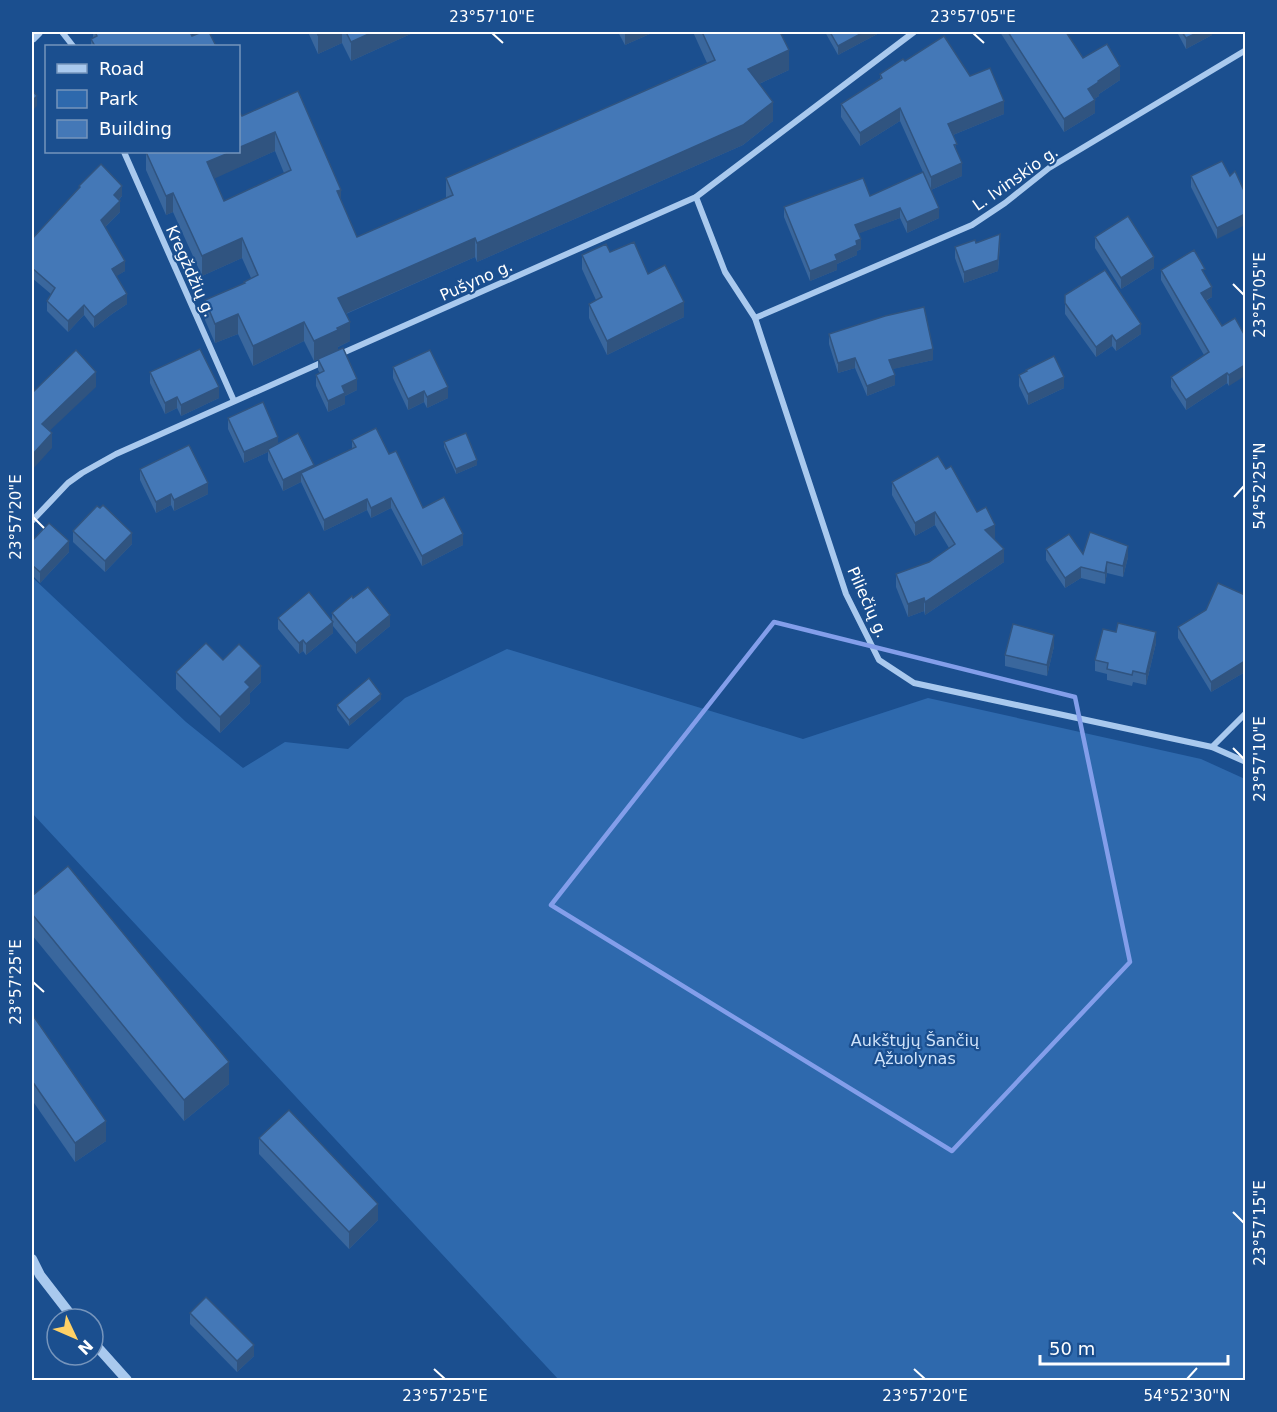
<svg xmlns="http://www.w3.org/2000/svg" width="1277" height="1412" viewBox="0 0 1277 1412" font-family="'DejaVu Sans',sans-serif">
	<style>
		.green { fill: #2e69ad }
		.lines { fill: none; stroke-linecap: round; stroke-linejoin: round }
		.minor { stroke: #a9c9ee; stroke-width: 6 }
		.tertiary { stroke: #a9c9ee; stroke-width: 10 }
		.wall { fill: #3a679d; fill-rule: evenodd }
		.shaded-wall { fill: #305480 }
		.building { fill: #4478b7; stroke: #305480; stroke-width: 1.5 }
		.marked { fill: none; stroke: #839eea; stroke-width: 4.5; stroke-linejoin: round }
		.ticks { fill: none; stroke: #fff; stroke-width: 2 }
		.labels { text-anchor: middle; stroke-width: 4.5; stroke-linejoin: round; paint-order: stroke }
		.street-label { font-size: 16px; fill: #fff; stroke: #1b4f8f }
		.park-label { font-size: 16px; fill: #cfe3fa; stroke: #1b4f8f }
		.neatline { fill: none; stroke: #fff; stroke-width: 2 }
		.ticks-label { font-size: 15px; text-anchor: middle; fill: #fff }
	</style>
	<rect width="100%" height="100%" fill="#1b4f8f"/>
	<polygon class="green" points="32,577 186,722 243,768 285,742 348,749 405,698 507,649 803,739 928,698 1201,759 1245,779 1245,1380 559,1380 32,813"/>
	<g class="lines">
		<g class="minor">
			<polyline points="62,32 73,46"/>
			<polyline points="124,152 234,401"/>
			<polyline points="696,197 725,272 755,318 846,594 879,660 914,683 1212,747 1246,762"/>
			<polyline points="755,318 972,225 1005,203 1049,168 1246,50"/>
			<polyline points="338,355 696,197 914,32"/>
			<polyline points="32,521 68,483 82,473 116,454 323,362"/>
			<polyline points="1212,747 1246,713"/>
		</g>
		<g class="tertiary">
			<polyline points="32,38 38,32"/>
			<polyline points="32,1259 40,1275 74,1319"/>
			<polyline points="93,1342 127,1380"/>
		</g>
	</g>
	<g class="wall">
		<polygon points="93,32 190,32 192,36 216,46 91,46 91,39 93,38"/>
		<polygon points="308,32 415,32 351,61 342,43 318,54"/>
		<polygon points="618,32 654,32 625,45"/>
		<path d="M 693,32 L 780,32 L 789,70 L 759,84 L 773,121 L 743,145 L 477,262 L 475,257 L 346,314 L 350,341 L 338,347 L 338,350 L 314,361 L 304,341 L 253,366 L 238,334 L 215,343 L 205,320 L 205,300 L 244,283 L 251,278 L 242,258 L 202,276 L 173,212 L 166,215 L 146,170 L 146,152 L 242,116 L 298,91 L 341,200 L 357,237 L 446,198 L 446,178 L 707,63 ZM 275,151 L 284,173 L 224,201 L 214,178 Z"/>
		<polygon points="825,32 881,32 838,55"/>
		<polygon points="1000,32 1066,32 1083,58 1120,80 1099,94 1099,96 1094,99 1095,113 1064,132"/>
		<polygon points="1177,32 1212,32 1212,35 1186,49"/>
		<polygon points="905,61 970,76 1004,114 953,135 962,176 931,190 939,218 907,233 900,218 859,233 861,249 857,251 857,255 837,264 837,270 810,281 784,217 784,207 870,196 923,172 900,121 860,146 841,117 841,104 880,79 880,74"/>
		<polygon points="1191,176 1230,176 1217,239 1191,187"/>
		<polygon points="79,186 122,196 119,200 120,212 105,227 125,271 116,276 127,304 112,314 94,328 84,315 68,332 47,311 47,301 51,294 32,278 32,239 79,188"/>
		<polygon points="1095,237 1154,268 1121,289 1095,248"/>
		<polygon points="976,243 1000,245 998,271 964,283 955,258 955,247"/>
		<polygon points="610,252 648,274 684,317 607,355 589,318 589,304 596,300 582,269 582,255"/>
		<polygon points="1161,270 1205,275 1212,297 1206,301 1222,326 1235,318 1229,386 1227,383 1186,410 1171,387 1171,377 1204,355 1161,280"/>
		<polygon points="1065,295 1141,334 1116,351 1112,346 1096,357 1065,314"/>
		<polygon points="829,334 933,360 892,369 895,385 867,396 855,368 838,373 829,344"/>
		<polygon points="318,359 357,390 345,396 345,404 328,412 316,386 316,375 320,373 318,370"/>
		<polygon points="393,367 448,398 427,408 424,402 408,410 393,378"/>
		<polygon points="1026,370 1064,388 1028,405 1019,386 1019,375 1026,372"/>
		<polygon points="150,372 219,398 181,416 177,408 165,414 150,383"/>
		<polygon points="228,418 278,443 314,467 352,449 352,440 389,454 423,508 463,545 422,566 391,508 371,518 367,510 324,531 301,482 283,491 268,460 268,452 244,463 228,429"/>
		<polygon points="444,442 477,465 456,474 444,447"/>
		<polygon points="140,469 208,494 174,511 171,505 156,513 140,480"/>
		<polygon points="946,469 995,538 994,538 1004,562 925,615 924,611 908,617 896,587 896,574 929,562 949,548 935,525 915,536 892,495 892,482"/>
		<polygon points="73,531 132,544 105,572 73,542"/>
		<polygon points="32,541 69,552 40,583 32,575"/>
		<polygon points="1046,549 1083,554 1128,557 1123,577 1107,573 1105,584 1081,578 1065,588 1046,560"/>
		<polygon points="1245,595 1245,672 1211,692 1178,638 1178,627"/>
		<polygon points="332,613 390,626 356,654 333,626 333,633 306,655 303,651 299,654 278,629 278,618 332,620"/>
		<polygon points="1156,643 1146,685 1133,682 1132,686 1107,680 1107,674 1095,671 1095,660"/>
		<polygon points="1054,646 1047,676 1005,666 1005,655"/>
		<polygon points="223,660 261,682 250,693 250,703 220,733 176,689 176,672"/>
		<polygon points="381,699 349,726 337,710 337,705"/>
		<polygon points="32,896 229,1084 184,1121 32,935"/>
		<polygon points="32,1014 106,1141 75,1162 32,1100"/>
		<polygon points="259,1138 378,1220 349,1249 259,1154"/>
		<polygon points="190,1313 254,1356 237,1372 190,1324"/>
	</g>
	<g class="shaded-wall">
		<polygon points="325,32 342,32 342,43 318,54 318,35"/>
		<polygon points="373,32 415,32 351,61 351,42"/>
		<polygon points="625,32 654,32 625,45"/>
		<polygon points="864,32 881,32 838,55 838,46"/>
		<polygon points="1199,32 1212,32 1212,35 1186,49 1186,38"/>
		<polygon points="789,50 789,70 748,89 748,69"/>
		<polygon points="1120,66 1120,80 1099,94 1099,96 1088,103 1088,89 1098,81"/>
		<polygon points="37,96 37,106 32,111 32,101"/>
		<polygon points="1095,100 1095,113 1064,132 1064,119"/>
		<polygon points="1004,101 1004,114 948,137 948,124"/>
		<polygon points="773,102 773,121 743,145 477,262 477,243"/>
		<polygon points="900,108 900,121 860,146 860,133"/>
		<polygon points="275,132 275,151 207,182 207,162 231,152 238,152 238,148"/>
		<polygon points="962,163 962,176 931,190 931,177"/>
		<polygon points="122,186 122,196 114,205 114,195"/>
		<polygon points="341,190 341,209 337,191"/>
		<polygon points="173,193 173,212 166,215 166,196"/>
		<polygon points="120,201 120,212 101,231 101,220"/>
		<polygon points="900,208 900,218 855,235 855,225"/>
		<polygon points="939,208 939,218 907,233 907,222"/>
		<polygon points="1245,214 1245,225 1217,239 1217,228"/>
		<polygon points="1000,234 998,271 964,283 964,272"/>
		<polygon points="242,238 242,258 202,276 202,256"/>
		<polygon points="475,238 475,257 338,317 338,298"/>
		<polygon points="861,239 861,249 857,251 857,255 837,264 837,270 810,281 810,271 856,241"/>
		<polygon points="1154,257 1154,268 1121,289 1121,278"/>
		<polygon points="125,261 125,271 112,279 112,269"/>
		<polygon points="1212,287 1212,297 1201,303 1201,293"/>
		<polygon points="127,294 127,304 112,314 94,328 94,317 112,303"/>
		<polygon points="684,302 684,317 607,355 607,341"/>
		<polygon points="84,305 84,315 68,332 68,321"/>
		<polygon points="238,314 238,334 215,343 215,324"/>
		<polygon points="304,322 304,341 253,366 253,346"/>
		<polygon points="350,322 350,341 338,347 338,350 314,361 314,341"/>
		<polygon points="1141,324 1141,334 1116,351 1116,341"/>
		<polygon points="1112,335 1112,346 1096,357 1096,347"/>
		<polygon points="933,349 933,360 889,370 889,360"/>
		<polygon points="855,358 855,368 838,373 838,363"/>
		<polygon points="1245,365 1245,376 1229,386 1229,375"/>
		<polygon points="96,372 96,387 42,438 42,424"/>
		<polygon points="1227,373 1227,383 1186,410 1186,400"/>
		<polygon points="895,375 895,385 867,396 867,386"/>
		<polygon points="1064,377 1064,388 1028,405 1028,394"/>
		<polygon points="357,379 357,390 345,396 345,404 328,412 328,401 342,386"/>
		<polygon points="219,387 219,398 181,416 181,405"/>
		<polygon points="448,387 448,398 427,408 427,397"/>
		<polygon points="424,391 424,402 408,410 408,399"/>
		<polygon points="177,397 177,408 165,414 165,403"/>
		<polygon points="52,433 52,448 32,470 32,455"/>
		<polygon points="278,437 278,447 268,449 268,452 244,463 244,452"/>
		<polygon points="477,460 477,465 456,474 456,469"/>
		<polygon points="314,465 314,476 301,473 301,482 283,491 283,480"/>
		<polygon points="208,483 208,494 174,511 174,500"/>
		<polygon points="171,494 171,505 156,513 156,502"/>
		<polygon points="391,498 391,508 371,518 371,508"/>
		<polygon points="367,499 367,510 324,531 324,520"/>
		<polygon points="935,512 935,525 915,536 915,523"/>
		<polygon points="995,525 995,538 985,543 985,530"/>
		<polygon points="132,533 132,544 105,572 105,561"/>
		<polygon points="463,534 463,545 422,566 422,556"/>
		<polygon points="69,541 69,552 40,583 40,572"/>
		<polygon points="1128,546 1128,557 1123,577 1123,566"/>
		<polygon points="1004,549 1004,562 925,615 925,602"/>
		<polygon points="1107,562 1107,573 1105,584 1105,573"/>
		<polygon points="1081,567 1081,578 1065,588 1065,578"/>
		<polygon points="924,598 924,611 908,617 908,604"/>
		<polygon points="390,615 390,626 356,654 356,643"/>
		<polygon points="333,622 333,633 306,655 306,644"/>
		<polygon points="1156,632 1156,643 1146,685 1146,674"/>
		<polygon points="1054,635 1054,646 1047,676 1047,665"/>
		<polygon points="303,640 303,651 299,654 299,643"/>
		<polygon points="1245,661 1245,672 1211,692 1211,682"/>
		<polygon points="261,666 261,682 250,693 250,703 220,733 220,717 245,682"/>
		<polygon points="381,694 381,699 349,726 349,720"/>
		<polygon points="229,1062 229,1084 184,1121 184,1100"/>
		<polygon points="106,1121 106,1141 75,1162 75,1143"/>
		<polygon points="378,1204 378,1220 349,1249 349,1232"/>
		<polygon points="254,1345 254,1356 237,1372 237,1361"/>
	</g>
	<g class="building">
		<polygon points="95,32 190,32 192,36 202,32 209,32 216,46 95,46 91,39 97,36"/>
		<polygon points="317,32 325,32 318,35"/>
		<polygon points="346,32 373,32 351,42"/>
		<polygon points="702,32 780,32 789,50 748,69 773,102 743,125 477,243 475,238 338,298 350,322 337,328 338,330 314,341 304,322 253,346 238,314 215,324 205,300 245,283 244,282 258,275 242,238 202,256 173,193 166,196 146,152 231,152 207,162 224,201 291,170 275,132 238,148 238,110 242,116 298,91 341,190 337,191 357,237 453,195 446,178 715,60"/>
		<polygon points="830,32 864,32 838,46"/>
		<polygon points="1008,32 1066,32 1083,58 1107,44 1120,66 1098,81 1099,82 1088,89 1095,100 1064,119"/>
		<polygon points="1182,32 1199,32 1186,38"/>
		<polygon points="944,36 970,76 990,68 1004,101 948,124 957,144 954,145 962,163 931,177 900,108 860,133 841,104 882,78 880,74 903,59 905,61"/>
		<polygon points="32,90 37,96 32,101"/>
		<polygon points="1222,161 1230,176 1235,171 1245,193 1245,214 1217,228 1191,176"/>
		<polygon points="101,164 122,186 114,195 120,201 101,220 125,261 112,269 127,294 112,303 94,317 84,305 68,321 47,301 55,288 32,268 32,239 80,187 79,186"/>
		<polygon points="923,172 939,208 907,222 900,208 855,225 861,239 856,241 857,245 835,255 837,260 810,271 784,207 863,178 870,196"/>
		<polygon points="1128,216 1154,257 1121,278 1095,237"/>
		<polygon points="1000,234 998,260 964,272 955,247 975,240 976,243"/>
		<polygon points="634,242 648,274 665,265 684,302 607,341 589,304 602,297 582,255 606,244 610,252"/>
		<polygon points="1194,250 1205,269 1202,270 1212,287 1201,293 1222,326 1235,318 1245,336 1245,365 1229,375 1227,373 1186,400 1171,377 1209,352 1161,270"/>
		<polygon points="1105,270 1141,324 1116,341 1112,335 1096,347 1065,303 1065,295"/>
		<polygon points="924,307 933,349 889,360 895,375 867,386 855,358 838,363 829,334 885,316"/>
		<polygon points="343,348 357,379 342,386 345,393 328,401 316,375 324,371 318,359"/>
		<polygon points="200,349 219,387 181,405 177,397 165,403 150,372"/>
		<polygon points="76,350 96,372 42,424 52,433 32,455 32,393"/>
		<polygon points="430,350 448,387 427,397 424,391 408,399 393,367"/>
		<polygon points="1054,356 1064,377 1028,394 1019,375 1027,371 1026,370"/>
		<polygon points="263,402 278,437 244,452 228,418"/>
		<polygon points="376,428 389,454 396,451 423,508 444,497 463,534 422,556 391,498 371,508 367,499 324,520 301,473 356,447 352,440"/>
		<polygon points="298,433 314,465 283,480 268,449"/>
		<polygon points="466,433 477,460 456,469 444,442"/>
		<polygon points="189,445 208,483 174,500 171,494 156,502 140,469"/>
		<polygon points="938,456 946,469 951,466 977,512 986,507 995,525 985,530 1004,549 925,602 924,598 908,604 896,574 929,562 955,544 935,512 915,523 892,482"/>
		<polygon points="103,505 132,533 105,561 73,531 97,506 100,508"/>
		<polygon points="49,523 69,541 40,572 32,565 32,541"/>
		<polygon points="1090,532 1128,546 1123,566 1107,562 1105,573 1081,567 1065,578 1046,549 1069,534 1083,554"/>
		<polygon points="1218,583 1245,595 1245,661 1211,682 1178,627 1206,610"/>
		<polygon points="368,587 390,615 356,643 332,613 352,596 353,598"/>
		<polygon points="309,592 333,622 306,644 303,640 299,643 278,618"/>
		<polygon points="1118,623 1156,632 1146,674 1133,671 1132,675 1107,669 1108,663 1095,660 1103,629 1116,632"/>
		<polygon points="1013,624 1054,635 1047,665 1005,655"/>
		<polygon points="206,643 223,660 239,644 261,666 245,682 250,687 220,717 176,672"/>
		<polygon points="369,678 381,694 349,720 337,705"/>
		<polygon points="68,866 229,1062 184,1100 32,914 32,896"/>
		<polygon points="32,1014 106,1121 75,1143 32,1081"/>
		<polygon points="289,1110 378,1204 349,1232 259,1138"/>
		<polygon points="206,1297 254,1345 237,1361 190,1313"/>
	</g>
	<path class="marked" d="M 774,622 L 1075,697 L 1130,962 L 952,1151 L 551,905 Z"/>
	<path class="ticks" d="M 492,33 L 503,43M 973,33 L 984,43M 1233,284 L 1244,295M 1234,497 L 1244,486M 33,517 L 44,528M 1233,748 L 1244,759M 33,982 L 44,992M 1233,1212 L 1244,1223M 434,1369 L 445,1379M 914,1369 L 925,1379M 1187,1379 L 1197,1368"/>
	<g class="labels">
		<g class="street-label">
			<text transform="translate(1015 178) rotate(-35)" y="6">L. Ivinskio g.</text>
			<text transform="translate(191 271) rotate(66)" y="6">Kregždžių g.</text>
			<text transform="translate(476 280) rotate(-24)" y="6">Pušyno g.</text>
			<text transform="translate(868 602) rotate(66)" y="6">Piliečių g.</text>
		</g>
		<g class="park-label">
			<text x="915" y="1046">Aukštųjų Šančių<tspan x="915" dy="18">Ąžuolynas</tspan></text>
		</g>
	</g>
	<rect width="1277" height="1412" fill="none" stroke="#1b4f8f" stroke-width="66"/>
	<rect x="45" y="45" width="195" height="108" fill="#1b4f8f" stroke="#7695bc" stroke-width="1.5"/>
	<rect x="57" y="64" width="30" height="9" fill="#a9c9ee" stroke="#7695bc" stroke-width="1.5"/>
	<text x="99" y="75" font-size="18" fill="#ffffff">Road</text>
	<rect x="57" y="90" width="30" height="18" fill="#2e69ad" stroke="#7695bc" stroke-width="1.5"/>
	<text x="99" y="105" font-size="18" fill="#ffffff">Park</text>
	<rect x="57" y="120" width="30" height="18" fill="#4478b7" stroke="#7695bc" stroke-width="1.5"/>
	<text x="99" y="135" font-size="18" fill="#ffffff">Building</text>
	<g transform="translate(75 1337) rotate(134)"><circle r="28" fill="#1b4f8f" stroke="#7695bc" stroke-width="1.5"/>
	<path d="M0-4.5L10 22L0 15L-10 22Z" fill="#ffd166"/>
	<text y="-9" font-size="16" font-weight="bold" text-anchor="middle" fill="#ffffff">N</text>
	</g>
	<path d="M1040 1355v9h188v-9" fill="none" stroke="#ffffff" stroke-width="3"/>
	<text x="1049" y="1355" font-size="18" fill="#ffffff" stroke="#1b4f8f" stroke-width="4.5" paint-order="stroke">50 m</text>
	<rect x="33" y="33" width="1211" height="1346" class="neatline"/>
	<g class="ticks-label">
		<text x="492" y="22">23°57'10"E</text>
		<text x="973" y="22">23°57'05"E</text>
		<text transform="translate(1260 295) rotate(-90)" y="5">23°57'05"E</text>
		<text transform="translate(1260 486) rotate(-90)" y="5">54°52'25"N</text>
		<text transform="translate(16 517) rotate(-90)" y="5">23°57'20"E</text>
		<text transform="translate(1260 759) rotate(-90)" y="5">23°57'10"E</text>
		<text transform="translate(16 982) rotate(-90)" y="5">23°57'25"E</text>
		<text transform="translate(1260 1223) rotate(-90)" y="5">23°57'15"E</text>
		<text x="445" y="1401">23°57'25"E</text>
		<text x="925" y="1401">23°57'20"E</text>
		<text x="1187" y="1401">54°52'30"N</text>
	</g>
</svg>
